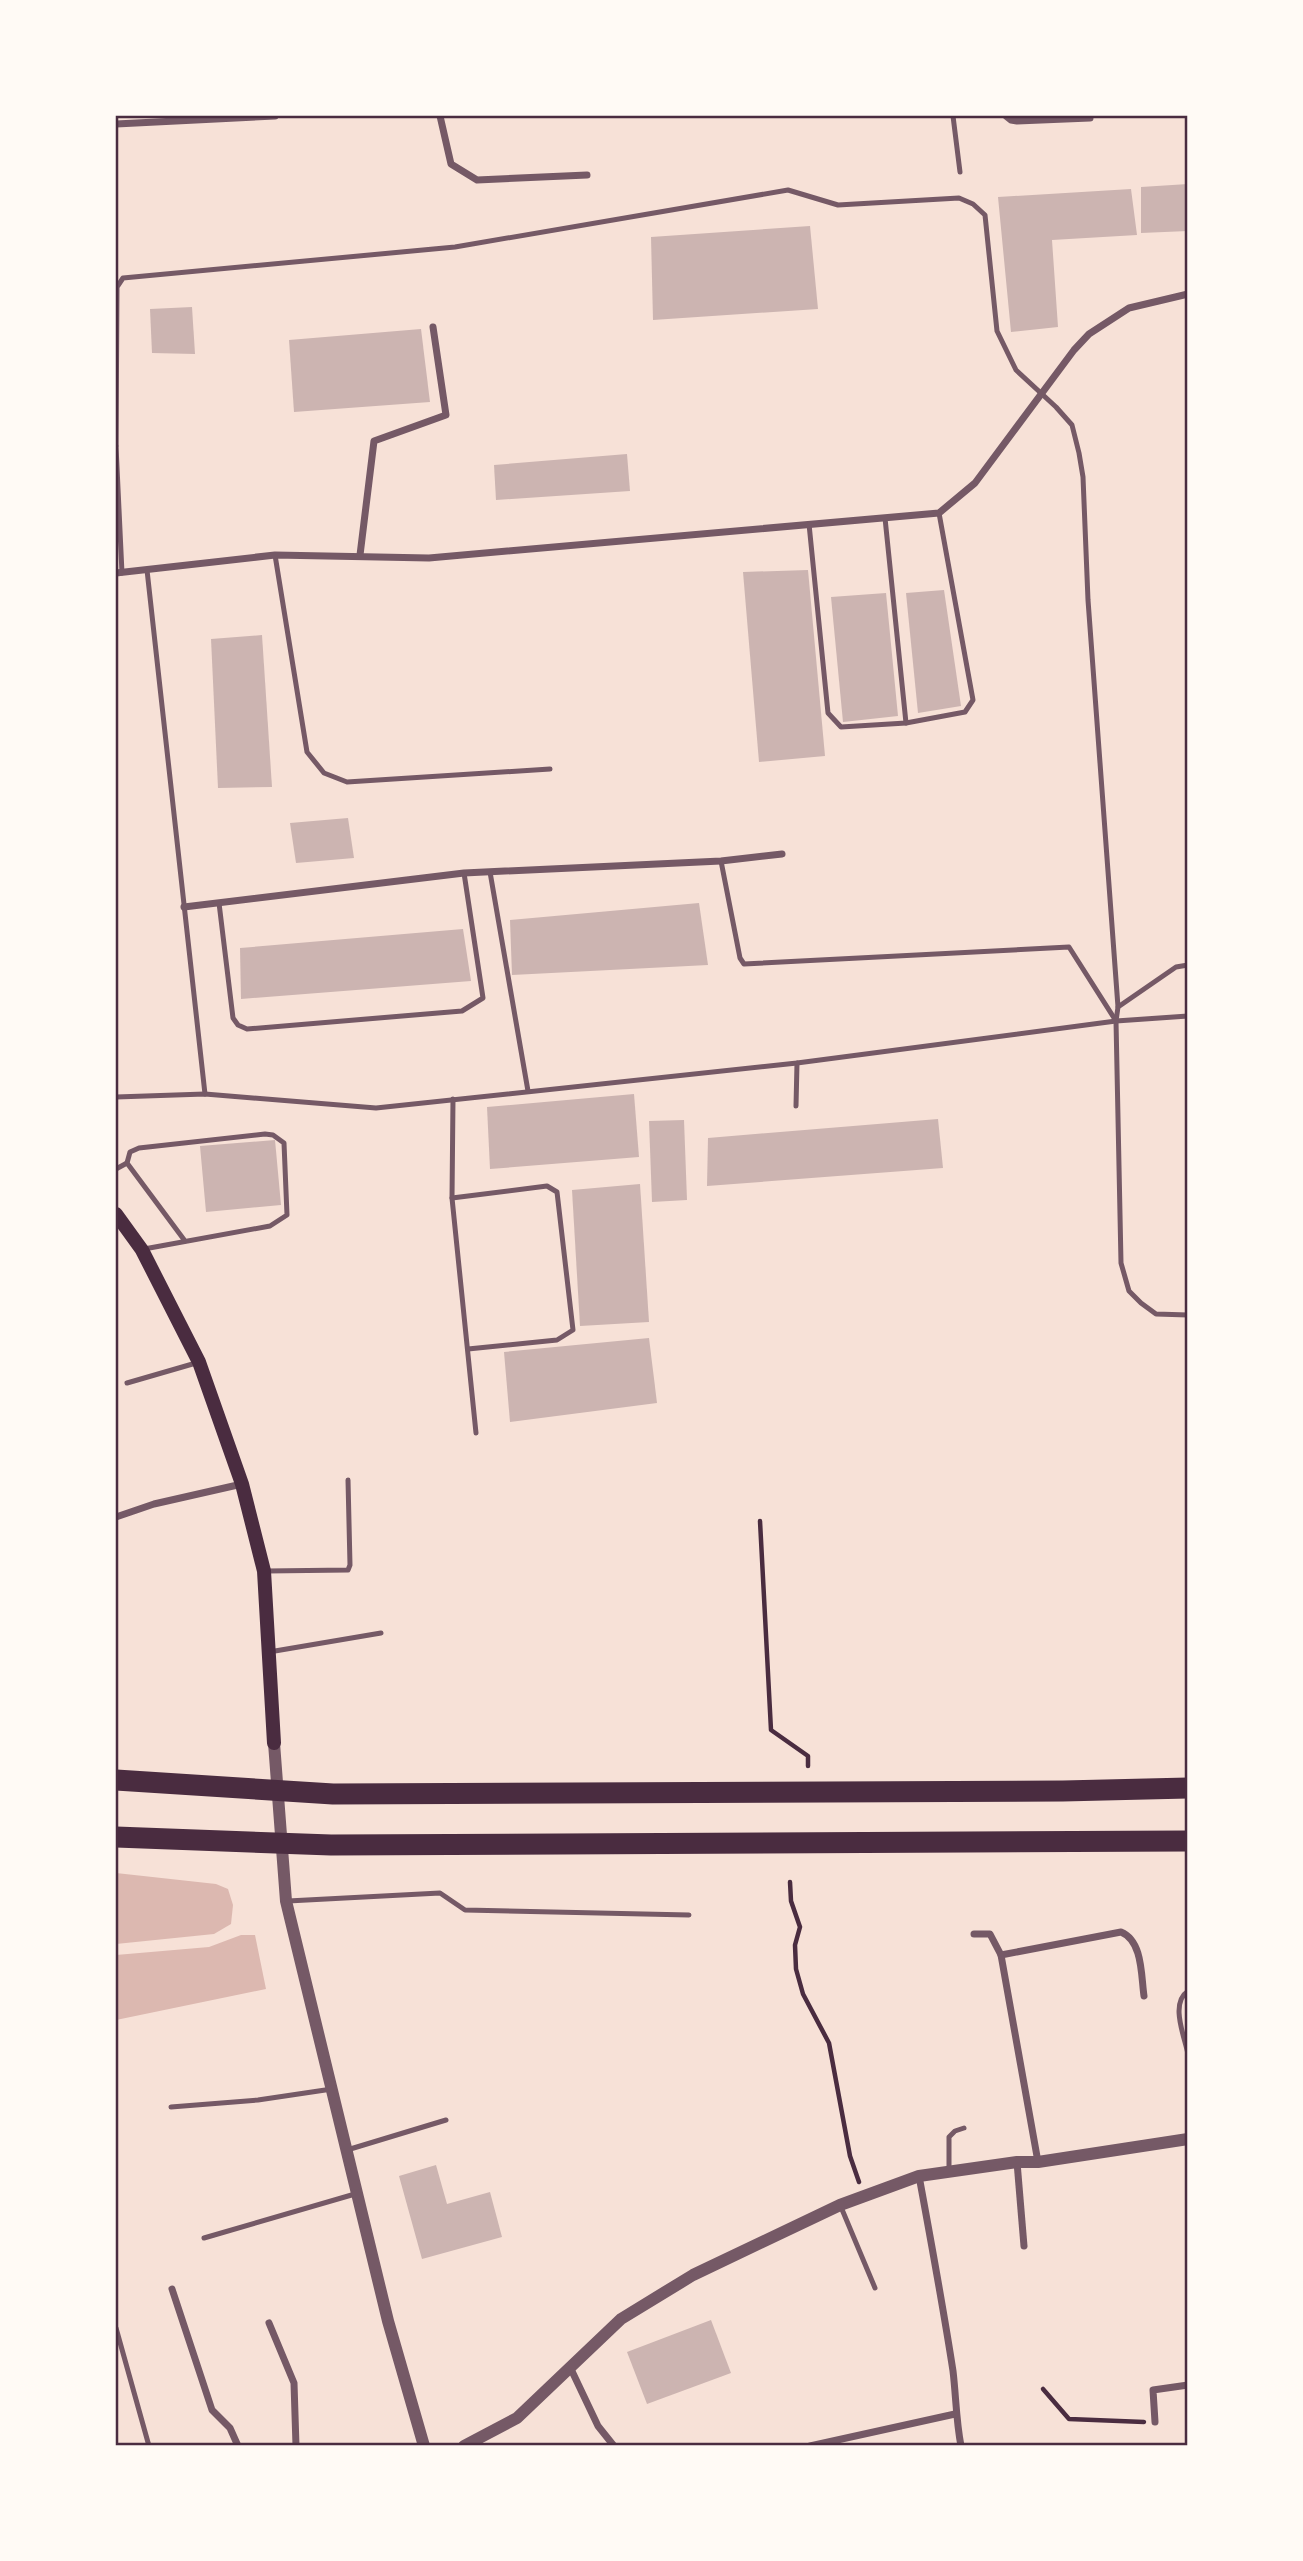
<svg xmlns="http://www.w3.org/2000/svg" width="1303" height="2561" viewBox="0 0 1303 2561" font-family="'Source Sans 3',sans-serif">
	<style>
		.water { fill: #dcb8b0 }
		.building { fill: #ccb4b1 }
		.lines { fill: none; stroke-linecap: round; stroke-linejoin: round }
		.path { stroke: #4a2c40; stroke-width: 4.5 }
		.service { stroke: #755966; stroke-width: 5 }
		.minor { stroke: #755966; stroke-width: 7 }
		.tertiary { stroke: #755966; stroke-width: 12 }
		.secondary { stroke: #4a2c40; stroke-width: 14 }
		.motorway { stroke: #4a2c40; stroke-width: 21 }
		.neatline { fill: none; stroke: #4a2c40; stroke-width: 2.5 }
	</style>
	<rect width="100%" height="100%" fill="#f7e1d7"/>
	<g class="water">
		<polygon points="116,1873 216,1884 228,1889 233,1905 231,1924 214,1934 116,1944"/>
		<polygon points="241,1935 255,1935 266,1989 116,2020 116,1955 209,1947"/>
	</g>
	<g class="building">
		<polygon points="1188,184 1188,231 1141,233 1141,187"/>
		<polygon points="1131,189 1137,235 1052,240 1058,327 1011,332 998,197"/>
		<polygon points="810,226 818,309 653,320 651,237"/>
		<polygon points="192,307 195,354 152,353 150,309"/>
		<polygon points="421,329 430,402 294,412 289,340"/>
		<polygon points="627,454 630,491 496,500 494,465"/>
		<polygon points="808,570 825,756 759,762 743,572"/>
		<polygon points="944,590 961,706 918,713 906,593"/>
		<polygon points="886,593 898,716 843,722 831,597"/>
		<polygon points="262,635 272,787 218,788 211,639"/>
		<polygon points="348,818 354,858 296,863 290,823"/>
		<polygon points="699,903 708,965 512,975 510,920"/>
		<polygon points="463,929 471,981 241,999 240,948"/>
		<polygon points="634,1094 639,1157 490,1169 487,1107"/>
		<polygon points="938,1119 943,1168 707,1186 708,1138"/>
		<polygon points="684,1120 687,1200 652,1202 649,1121"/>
		<polygon points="275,1140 281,1205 206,1212 200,1146"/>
		<polygon points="640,1184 649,1322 580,1326 572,1190"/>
		<polygon points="649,1338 657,1403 510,1422 504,1352"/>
		<polygon points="436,2165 447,2204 490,2192 502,2237 422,2259 399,2176"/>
		<polygon points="711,2320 731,2373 647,2404 627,2352"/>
	</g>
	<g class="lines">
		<g class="path">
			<polyline points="760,1521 771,1730 808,1756 808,1766"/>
			<polyline points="790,1882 791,1901 800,1927 795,1945 796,1969 803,1994 829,2043 850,2156 859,2182"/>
			<polyline points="1043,2389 1069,2419 1144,2422"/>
		</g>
		<g class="service">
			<polyline points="953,116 960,172"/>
			<polyline points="116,446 117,287 123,278 455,247 788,190 838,205 959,198 973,204 985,215 997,331 1016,370 1056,407 1072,425 1079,453 1083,477 1088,600 1118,1007"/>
			<polyline points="116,446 122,573"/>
			<polyline points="809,524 828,713 841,727 906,723 885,518"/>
			<polyline points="275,555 307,752 324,773 347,782 550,769"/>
			<polyline points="147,570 205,1094"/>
			<polyline points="906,723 965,712 973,700 939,513"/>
			<polyline points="721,861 740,958 744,964 1069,947 1116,1021 1121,1263 1129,1291 1141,1303 1156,1314 1188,1315"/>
			<polyline points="490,872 528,1091"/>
			<polyline points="219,903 233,1018 238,1025 247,1029 462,1011 483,998 464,873"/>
			<polyline points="1116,1021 1188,1016"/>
			<polyline points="116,1097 205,1094 376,1108 797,1063 1116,1021 1118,1007 1176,967 1188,965"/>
			<polyline points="453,1099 452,1198 476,1433"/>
			<polyline points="796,1106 797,1063"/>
			<polyline points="116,1169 127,1163"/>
			<polyline points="452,1198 547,1186 557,1192 573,1330 557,1340 468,1349"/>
			<polyline points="144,1249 270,1226 287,1215 284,1143 273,1135 265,1134 139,1148 130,1152 127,1163 185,1241"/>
			<polyline points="127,1383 196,1363"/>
			<polyline points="267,1571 348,1570 350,1565 348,1480"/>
			<polyline points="269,1652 381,1633"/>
			<polyline points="288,1901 440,1893 465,1910 689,1915"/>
			<path d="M 1188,1991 C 1170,2003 1184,2035 1188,2054"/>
			<polyline points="171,2107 258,2100 332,2089"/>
			<polyline points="347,2150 446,2120"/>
			<polyline points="949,2170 949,2137 955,2131 964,2128"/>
			<polyline points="841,2207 875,2288"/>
			<polyline points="204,2238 355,2194"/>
			<polyline points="116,2328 149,2446"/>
		</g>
		<g class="minor">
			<polyline points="440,116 451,164 477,180 587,175"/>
			<polyline points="1006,116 1011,120 1017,121 1090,118"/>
			<polyline points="116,124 275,116"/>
			<polyline points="360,555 374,441 446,415 433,327"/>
			<polyline points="116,573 275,555 429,558 939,513 975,483 1074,350 1089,334 1129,308 1188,294"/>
			<polyline points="184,907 464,873 721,861 782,854"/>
			<polyline points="116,1517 154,1504 242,1484"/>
			<polyline points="974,1934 990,1934 1001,1955 1038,2162"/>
			<path d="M 1001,1955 L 1121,1932 C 1143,1941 1141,1976 1144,1996"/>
			<polyline points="1017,2162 1024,2246"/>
			<path d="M 919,2176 C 931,2241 943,2306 953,2371 C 956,2396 956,2420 961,2446"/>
			<polyline points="172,2289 212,2410 230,2428 238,2446"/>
			<polyline points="269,2323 294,2383 296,2446"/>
			<polyline points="570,2367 598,2426 614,2446"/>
			<polyline points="1155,2422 1153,2390 1188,2385"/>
			<polyline points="810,2446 955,2414"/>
		</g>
		<g class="tertiary">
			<polyline points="274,1743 286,1901 388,2321 424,2446"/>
			<polyline points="464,2446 517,2418 621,2319 693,2275 840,2205 919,2176 1017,2162 1038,2162 1188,2139"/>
		</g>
		<polyline class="secondary" points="116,1214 142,1250 199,1362 242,1484 264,1571 274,1743"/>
		<g class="motorway">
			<polyline points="116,1780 333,1794 1063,1791 1188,1788"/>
			<polyline points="116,1837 331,1845 1188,1841"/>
		</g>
	</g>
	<rect width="1303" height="2561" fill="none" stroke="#fffaf5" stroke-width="234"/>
	<rect x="117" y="117" width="1069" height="2327" class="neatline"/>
</svg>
